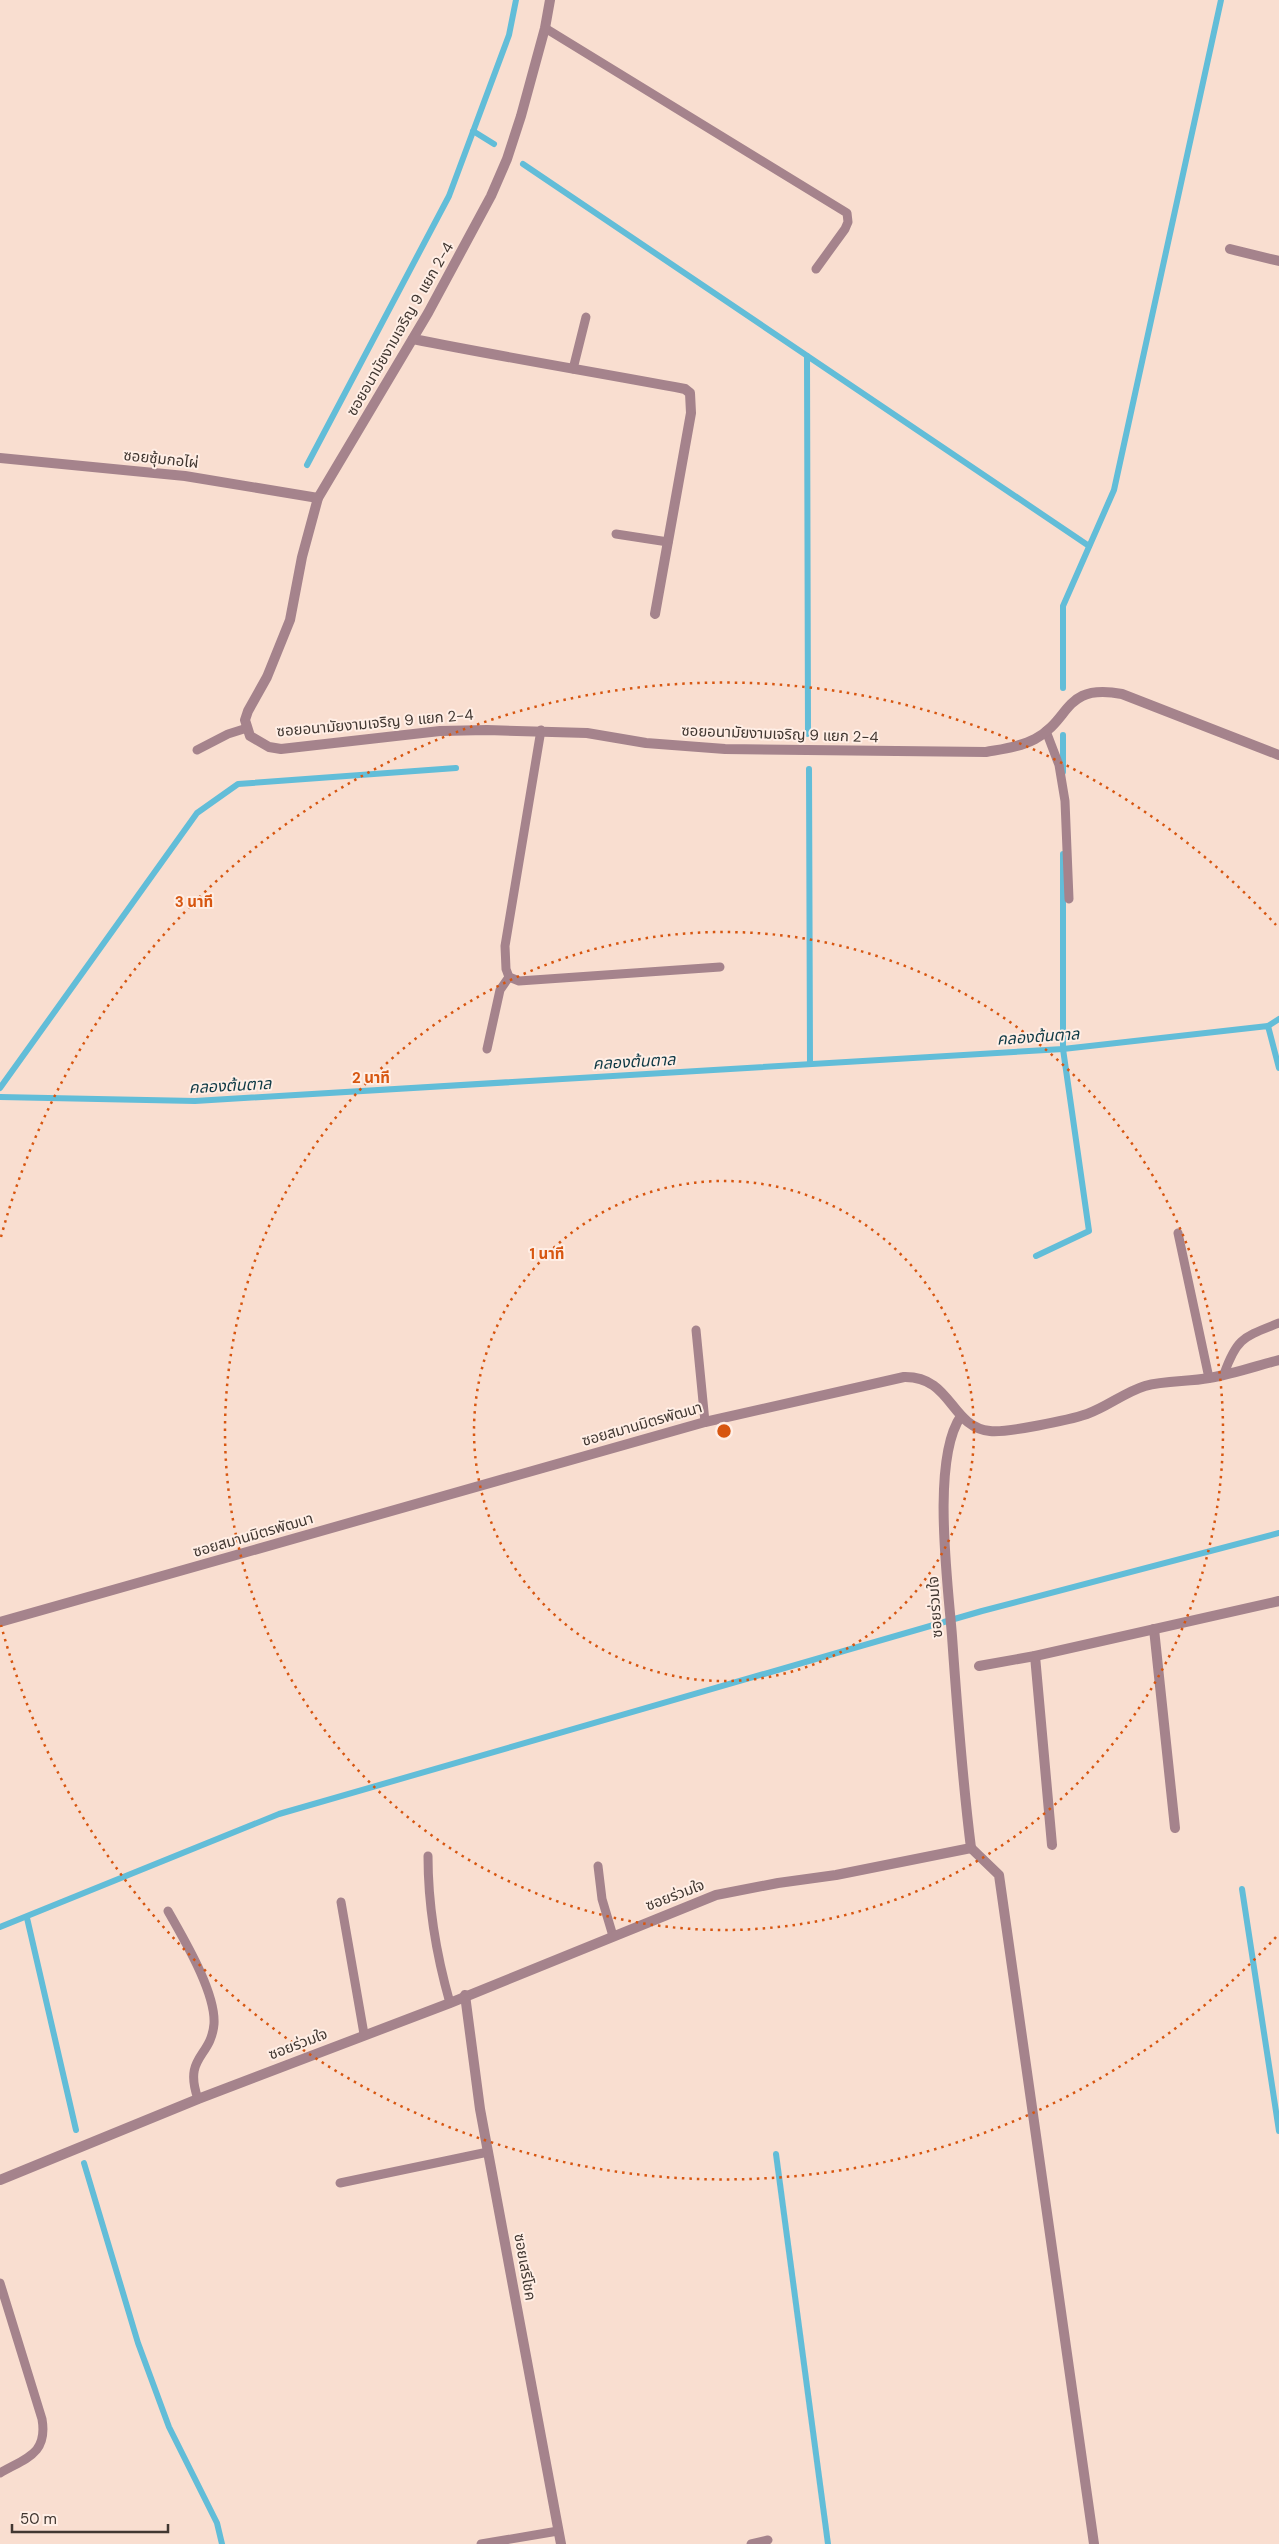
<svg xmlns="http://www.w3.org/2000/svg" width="1279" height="2544" viewBox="0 0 1279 2544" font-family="'DM Sans','Noto Sans Thai',sans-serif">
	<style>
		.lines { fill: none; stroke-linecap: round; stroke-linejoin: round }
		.stream { stroke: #62bdd8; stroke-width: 6 }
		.service { stroke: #a5838c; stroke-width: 9 }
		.minor { stroke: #a5838c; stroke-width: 10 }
		.tertiary { stroke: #a5838c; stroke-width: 10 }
		.ring { fill: none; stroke: #d75610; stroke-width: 2.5; stroke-dasharray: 2.5 5 }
		.labels { text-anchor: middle; stroke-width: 4; stroke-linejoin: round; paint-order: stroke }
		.street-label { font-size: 15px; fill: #413731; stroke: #ffeee5 }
		.water-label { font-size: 16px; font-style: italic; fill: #0e3945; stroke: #ffeee5 }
		.centre { fill: #d75610; stroke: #ffeee5; stroke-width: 2.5 }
		.ring-label { font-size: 15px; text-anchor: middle; font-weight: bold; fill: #d75610; stroke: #ffeee5; stroke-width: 4; stroke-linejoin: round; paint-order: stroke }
	</style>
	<rect width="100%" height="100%" fill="#f9ded0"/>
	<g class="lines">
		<g class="stream">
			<polyline points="473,131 494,144"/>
			<polyline points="523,164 1089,546"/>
			<polyline points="807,356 808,734"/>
			<polyline points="307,465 449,196 509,35 516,0"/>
			<polyline points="1063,688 1063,606 1114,490 1221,0"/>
			<polyline points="1063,735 1063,772"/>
			<polyline points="809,769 810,1064"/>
			<polyline points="1268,1026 1279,1019"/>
			<polyline points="0,1088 197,813 238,784 456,768"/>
			<polyline points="0,1097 195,1101 1063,1049 1268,1026 1279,1068"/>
			<polyline points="1036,1256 1089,1231 1063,1049 1063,854"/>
			<polyline points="1242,1889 1279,2131"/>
			<polyline points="27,1918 76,2130"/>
			<polyline points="0,1927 279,1814 982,1611 1279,1533"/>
			<polyline points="776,2154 828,2544"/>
			<polyline points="84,2163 138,2343 169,2427 217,2523 222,2544"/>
		</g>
		<g class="service">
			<polyline points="545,28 847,213 848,222 845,229 816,269"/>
			<polyline points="573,369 586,317"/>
			<polyline points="616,534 668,542"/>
			<polyline points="541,730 505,946 506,969 509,977 519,981 720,967"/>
			<polyline points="1046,731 1059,765 1065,801 1069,899"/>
			<polyline points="197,750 228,734 247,728"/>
			<polyline points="487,1049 500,990 509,977"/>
			<polyline points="1178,1233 1209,1378"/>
			<polyline points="696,1330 705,1422"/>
			<path d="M 1224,1374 C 1237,1337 1244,1337 1279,1323"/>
			<path d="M 428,1856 C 428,1907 436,1954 450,2003"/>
			<polyline points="598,1866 602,1899 613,1936"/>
			<polyline points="341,1902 364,2034"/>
			<path d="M 168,1911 C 183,1938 216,1992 214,2024 C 211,2058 183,2056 198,2099"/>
			<polyline points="340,2183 488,2152"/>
			<path d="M 0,2283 L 42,2419 C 48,2454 26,2458 0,2473"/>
			<polyline points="481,2544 558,2531"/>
			<polyline points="751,2544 768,2540"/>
		</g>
		<g class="minor">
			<path d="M 550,0 L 545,28 L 521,116 L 507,159 L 491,196 L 428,313 L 318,498 L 302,557 L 290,620 L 267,677 L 248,711 L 245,720 L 250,736 L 269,747 L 281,749 L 440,731 L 487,730 L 587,733 L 646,743 L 725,749 L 986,752 C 1002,749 1020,747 1035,739 C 1072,719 1063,683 1122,694 L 1279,755"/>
			<polyline points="1230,249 1279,261"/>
			<path d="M 413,339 C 503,357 594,372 685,389 L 690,393 L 691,413 L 655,614"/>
			<polyline points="0,458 185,476 318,498"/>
			<polyline points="1154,1629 1175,1828"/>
			<polyline points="1035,1656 1052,1845"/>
			<polyline points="979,1666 1035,1656 1279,1601"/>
			<polyline points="971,1848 999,1875 1094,2544"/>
			<polyline points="465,1995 480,2109 561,2544"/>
			<path d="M 0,2180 L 198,2099 L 450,2003 L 716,1895 L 778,1883 L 836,1875 L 971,1848 C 962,1777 957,1707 952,1636 C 948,1584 931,1459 961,1416"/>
		</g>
		<path class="tertiary" d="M 0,1622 L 705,1422 L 904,1377 C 952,1376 950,1427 990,1431 C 1007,1433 1069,1420 1087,1414 C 1107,1407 1125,1392 1145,1386 C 1165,1380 1188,1382 1209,1378 C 1233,1374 1256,1366 1279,1360"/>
	</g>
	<g class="ring">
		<circle cx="724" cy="1431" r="250"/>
		<circle cx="724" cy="1431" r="499"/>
		<path d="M1276 1937A749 749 0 0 1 1 1625M1 1237A749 749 0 0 1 1276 925"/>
	</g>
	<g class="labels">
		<g class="street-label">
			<text transform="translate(400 329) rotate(-60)" y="5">ซอยอนามัยงามเจริญ 9 แยก 2-4</text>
			<text transform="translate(161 459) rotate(6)" y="5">ซอยซุ้มกอไผ่</text>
			<text transform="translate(375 723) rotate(-5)" y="5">ซอยอนามัยงามเจริญ 9 แยก 2-4</text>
			<text transform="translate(780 734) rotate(2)" y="5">ซอยอนามัยงามเจริญ 9 แยก 2-4</text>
			<text transform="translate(642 1424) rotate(-16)" y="5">ซอยสมานมิตรพัฒนา</text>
			<text transform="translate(253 1535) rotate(-16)" y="5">ซอยสมานมิตรพัฒนา</text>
			<text transform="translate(935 1607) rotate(-94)" y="5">ซอยร่วมใจ</text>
			<text transform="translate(675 1895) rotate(-21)" y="5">ซอยร่วมใจ</text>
			<text transform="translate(298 2044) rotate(-21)" y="5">ซอยร่วมใจ</text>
			<text transform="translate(525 2267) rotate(80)" y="5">ซอยเสรีโชค</text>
		</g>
		<g class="water-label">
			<text transform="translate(1038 1036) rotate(-4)" y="6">คลองต้นตาล</text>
			<text transform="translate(634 1061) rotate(-3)" y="6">คลองต้นตาล</text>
			<text transform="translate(230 1085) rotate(-3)" y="6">คลองต้นตาล</text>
		</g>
	</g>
	<circle cx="724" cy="1431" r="8" class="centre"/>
	<g class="ring-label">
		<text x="194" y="907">3 นาที</text>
		<text x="371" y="1083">2 นาที</text>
		<text x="547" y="1259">1 นาที</text>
	</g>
	<path d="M12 2524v8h156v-8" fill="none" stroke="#413731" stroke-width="2.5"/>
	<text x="20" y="2524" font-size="15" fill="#413731" stroke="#ffeee5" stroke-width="4" paint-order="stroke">50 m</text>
</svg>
